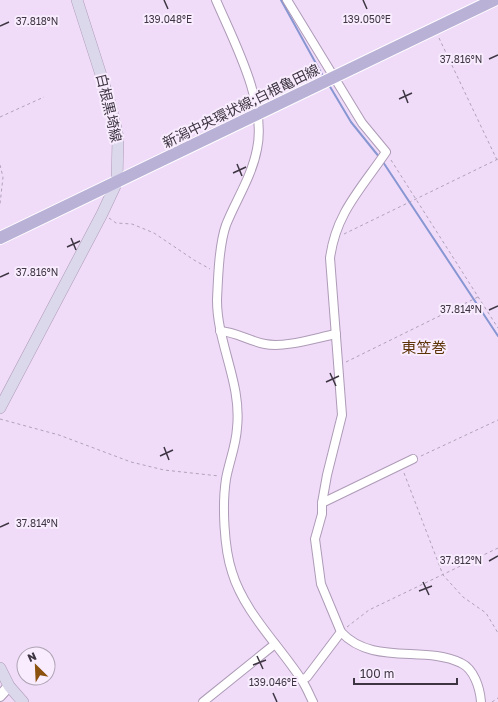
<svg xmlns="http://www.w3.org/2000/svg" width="498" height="702" viewBox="0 0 498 702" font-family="'Golos Text','Noto Sans JP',sans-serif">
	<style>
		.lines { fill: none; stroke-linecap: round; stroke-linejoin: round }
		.stream { stroke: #8896d2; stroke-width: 2 }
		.minor-casing { stroke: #ae9bb7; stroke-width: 10 }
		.tertiary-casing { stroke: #ae9bb7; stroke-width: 12 }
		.secondary-casing { stroke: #ae9bb7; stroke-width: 12 }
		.primary-casing { stroke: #fff; stroke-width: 14 }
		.path { stroke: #b1a1b8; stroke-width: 1; stroke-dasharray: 3 3; stroke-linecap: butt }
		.minor { stroke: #fff; stroke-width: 8 }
		.tertiary { stroke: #fff; stroke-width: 10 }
		.secondary { stroke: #dcd8eb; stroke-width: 11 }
		.primary { stroke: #bab1d7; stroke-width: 12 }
		.ticks { fill: none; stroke: #3d3541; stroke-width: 1.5 }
		.labels { text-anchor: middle; stroke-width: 4; stroke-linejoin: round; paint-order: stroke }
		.street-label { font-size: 14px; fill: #3d3541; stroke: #f8ecfe }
		.neighbourhood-label { font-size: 15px; fill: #5d3408; stroke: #f8ecfe }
		.ticks-label { font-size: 10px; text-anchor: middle; fill: #3d3541; stroke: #f8ecfe; stroke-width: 4; stroke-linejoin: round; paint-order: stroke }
	</style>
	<rect width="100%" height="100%" fill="#f0dcf9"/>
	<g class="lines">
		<g class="stream">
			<polyline points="281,0 324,78"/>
			<polyline points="329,85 351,122 380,158"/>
			<polyline points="383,162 498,336"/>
		</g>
		<defs>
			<g id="minor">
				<path d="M 216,0 C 234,42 267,103 257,149 C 252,176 236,200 226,225 C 219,245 218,278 217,300 C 217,344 242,383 237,428 C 236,446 229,462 226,479 C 222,505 224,548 232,572 C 244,612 279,645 301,679 C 306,686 309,694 313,702"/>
				<path d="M 287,0 L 362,123 L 386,152 C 361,189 336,213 330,258 L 342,415 L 327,475 L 322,503 L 322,514 L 315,539 L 321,584 L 341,632 C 372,666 425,645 461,663 C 474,669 480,688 481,702"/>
				<path d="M 220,331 C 236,332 249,341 265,344 C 285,348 315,338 336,334"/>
				<polyline points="322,503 413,459"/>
				<polyline points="302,680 307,677 341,632"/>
				<polyline points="203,702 275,644"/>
			</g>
			<polyline id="tertiary" points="0,696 9,686"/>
			<g id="secondary">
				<polyline points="0,408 102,214 117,182 118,137 110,103 77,0"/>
				<polyline points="0,668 9,686 23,702"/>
			</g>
			<polyline id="primary" points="0,238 494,0"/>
		</defs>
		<use href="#minor" class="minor-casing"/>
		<use href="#tertiary" class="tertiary-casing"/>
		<use href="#secondary" class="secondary-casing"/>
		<use href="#primary" class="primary-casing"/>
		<g class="path">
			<polyline points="439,38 497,160"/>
			<polyline points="0,117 44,97"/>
			<polyline points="391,160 498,328"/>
			<polyline points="0,165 3,177 0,204"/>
			<polyline points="109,218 116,223 132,224 154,233 194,260 210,269"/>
			<polyline points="344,234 498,159"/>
			<polyline points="346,362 478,297"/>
			<polyline points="0,419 59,435 131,462 164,470 219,476"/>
			<polyline points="421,456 498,420"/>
			<polyline points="404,473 443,575 463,597 486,613 498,633"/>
			<polyline points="347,627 369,610 498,548"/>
			<polyline points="492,702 498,698"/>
		</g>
		<use href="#minor" class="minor"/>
		<use href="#tertiary" class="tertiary"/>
		<use href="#secondary" class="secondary"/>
		<use href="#primary" class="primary"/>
	</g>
	<path class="ticks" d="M 164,0 L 168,9M 363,0 L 367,9M 0,26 L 9,22M 489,59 L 498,55M 403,90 L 408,103M 399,99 L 412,93M 237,164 L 242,176M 233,173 L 246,167M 71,238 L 76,250M 67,247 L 80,241M 0,277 L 9,273M 489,310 L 498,306M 330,373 L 336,386M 326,382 L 339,376M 164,447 L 169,460M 160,456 L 173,450M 0,527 L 9,523M 489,561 L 498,556M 423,582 L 429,595M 419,591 L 432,586M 257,656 L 263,669M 253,665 L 266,660M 273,693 L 277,702"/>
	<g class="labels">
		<g class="street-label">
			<text transform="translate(241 106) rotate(-26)" y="5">新潟中央環状線;白根亀田線</text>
			<text transform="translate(109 108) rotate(77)" y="5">白根黒埼線</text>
		</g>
		<g class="neighbourhood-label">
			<text x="424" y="353">東笠巻</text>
		</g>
	</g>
	<g class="ticks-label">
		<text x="168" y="23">139.048°E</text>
		<text x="367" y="23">139.050°E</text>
		<text x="37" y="25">37.818°N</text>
		<text x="461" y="63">37.816°N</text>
		<text x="37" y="276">37.816°N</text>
		<text x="461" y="313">37.814°N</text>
		<text x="37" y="527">37.814°N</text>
		<text x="461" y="564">37.812°N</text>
		<text x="273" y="686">139.046°E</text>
	</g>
	<g transform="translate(36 666) rotate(336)"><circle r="19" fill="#f8ecfe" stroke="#ada3b2"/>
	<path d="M0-3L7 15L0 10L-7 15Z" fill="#8c500f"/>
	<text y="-6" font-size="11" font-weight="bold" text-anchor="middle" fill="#3d3541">N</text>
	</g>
	<path d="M354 678v6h103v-6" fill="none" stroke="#3d3541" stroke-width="2"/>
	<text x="360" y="678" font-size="12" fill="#3d3541" stroke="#f8ecfe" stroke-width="3" paint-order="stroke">100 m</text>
</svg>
